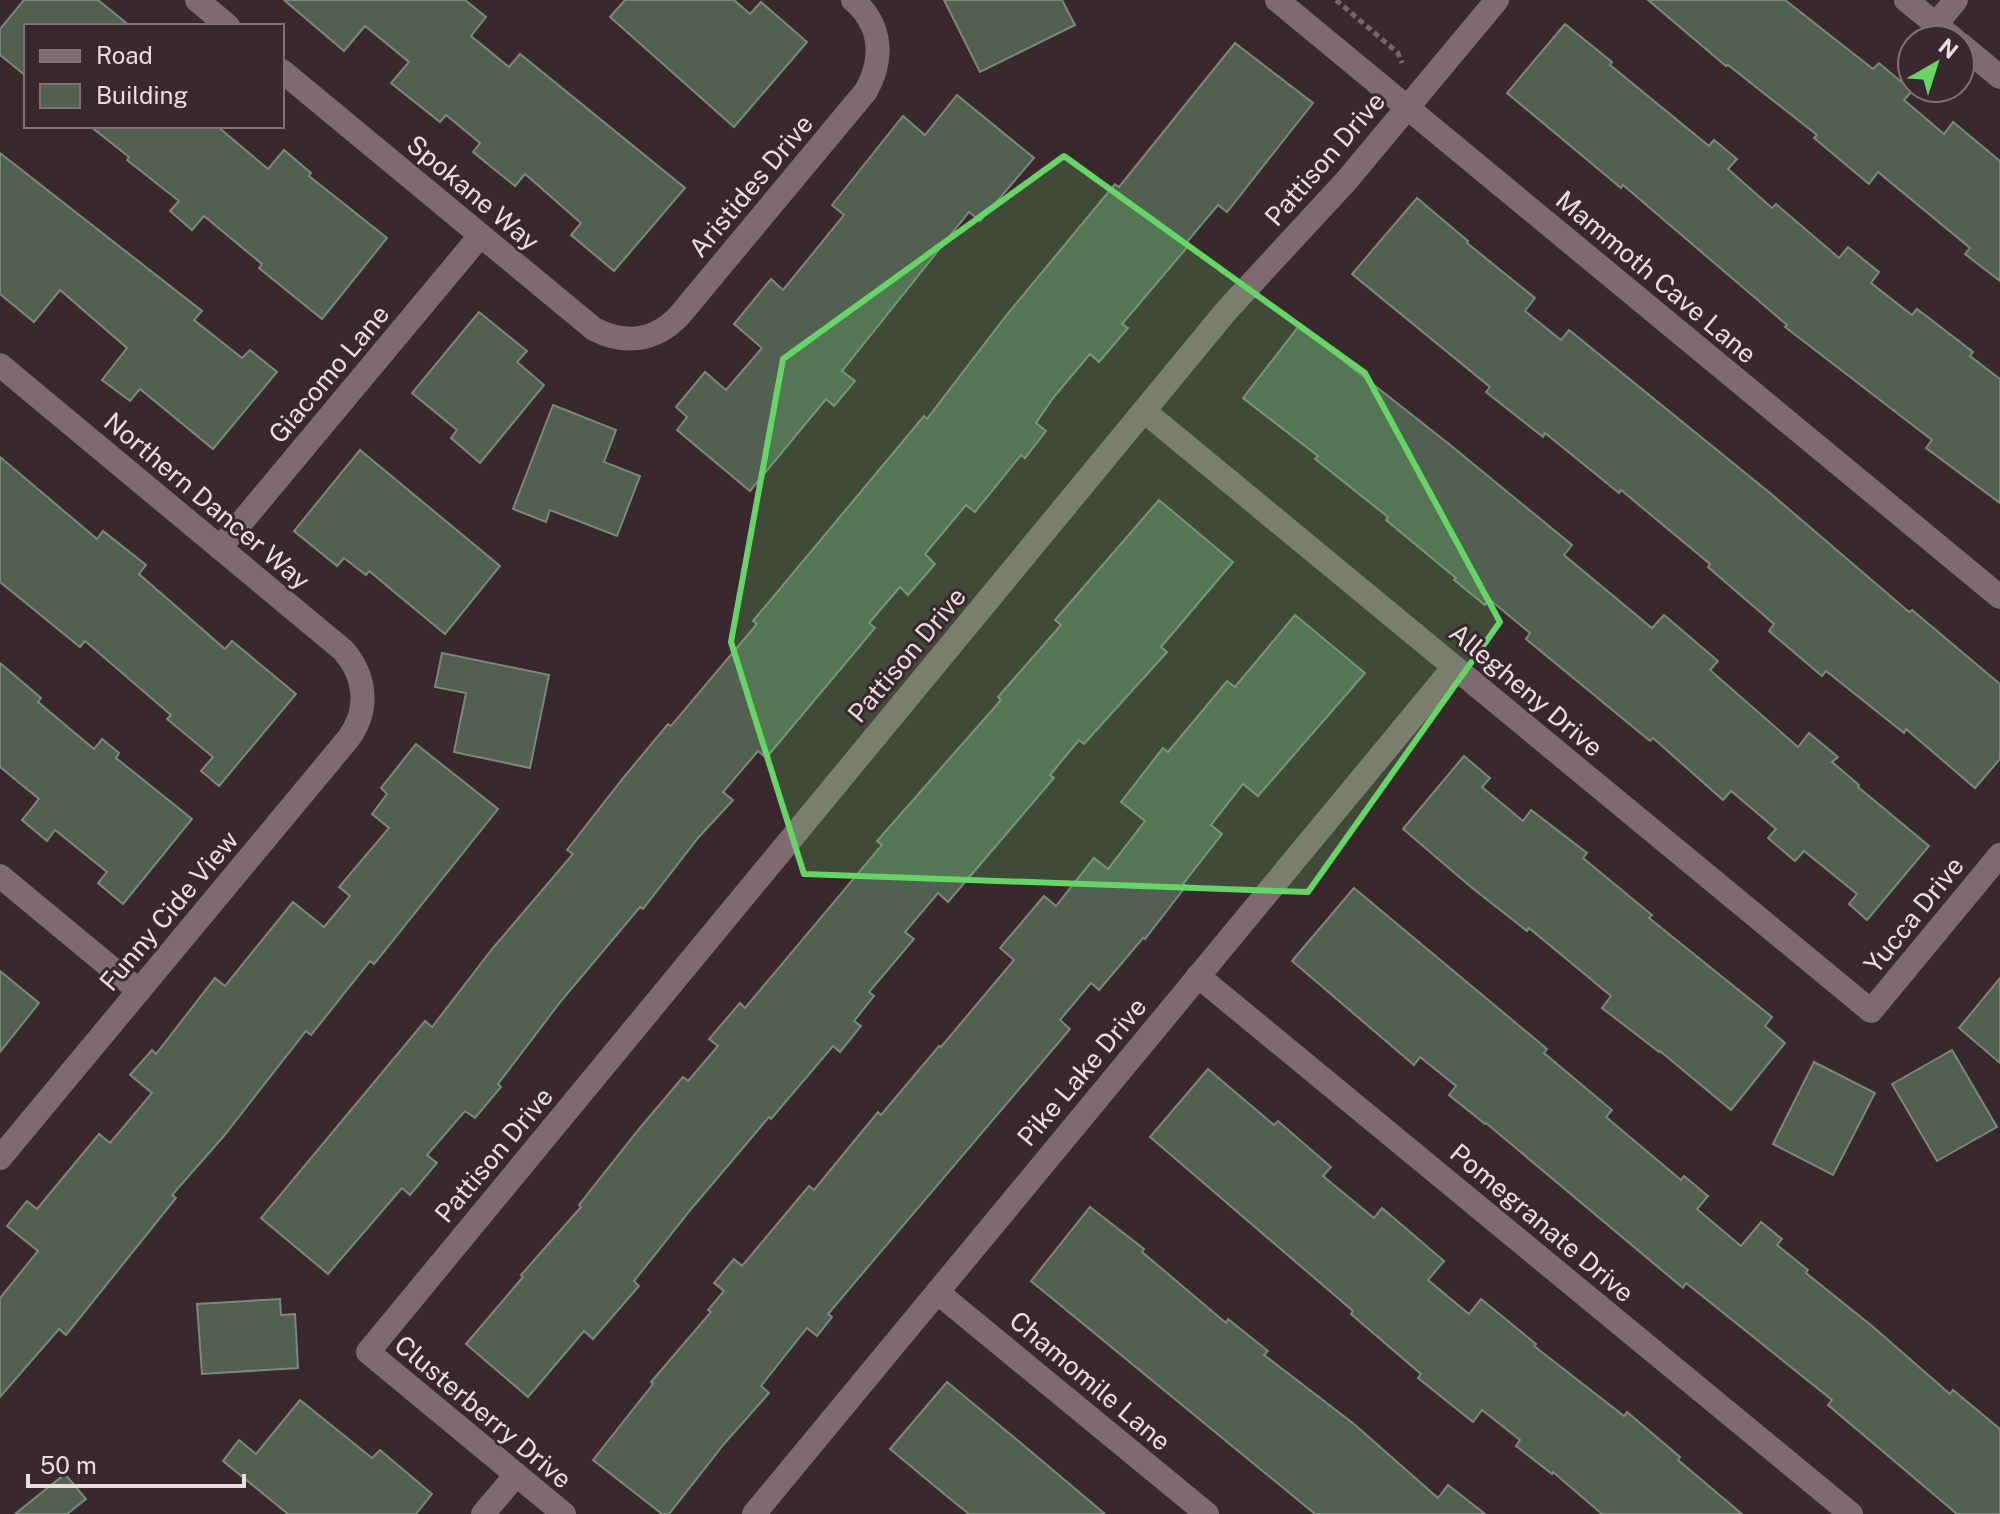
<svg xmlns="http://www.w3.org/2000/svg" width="2000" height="1514" viewBox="0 0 2000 1514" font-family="'Public Sans',sans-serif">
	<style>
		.building { fill: #526052; stroke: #7b897a; stroke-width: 2 }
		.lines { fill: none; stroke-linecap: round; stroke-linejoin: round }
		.path { stroke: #74656a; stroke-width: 5; stroke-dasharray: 6 4; stroke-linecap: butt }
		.street { stroke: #7f6a71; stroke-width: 24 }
		.marked { fill: #66d466; fill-opacity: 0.2; stroke: #66d466; stroke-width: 6; stroke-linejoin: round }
		.labels { text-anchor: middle; stroke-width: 6; stroke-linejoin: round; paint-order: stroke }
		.street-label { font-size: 26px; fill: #e9dde1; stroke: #39282e }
	</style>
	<rect width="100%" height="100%" fill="#39282e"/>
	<g class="building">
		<polygon points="24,0 98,0 130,26 26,26 26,76 0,55 0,29"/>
		<polygon points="284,0 465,0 486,17 471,36 509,67 520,54 685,188 614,271 571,235 581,223 525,174 515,186 473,152 480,143 446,115 440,122 391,83 409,62 365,26 344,51"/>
		<polygon points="625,0 734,0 750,14 761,2 807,42 734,127 610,17"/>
		<polygon points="944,0 1062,0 1075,25 980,72"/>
		<polygon points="1648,0 1785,0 1873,69 1879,63 1912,91 1904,100 1944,134 1953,122 2000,161 2000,281 1965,254 1970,248 1878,172 1869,184 1814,138 1817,135 1728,65 1726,66"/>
		<polygon points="1565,24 1612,62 1610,65 1709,146 1714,140 1737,159 1728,169 1772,208 1776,204 1839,258 1848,247 1879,272 1871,283 1912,315 1917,309 1973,352 1970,356 2000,379 2000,503 1926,448 1932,440 1785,327 1787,325 1623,185 1621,188 1507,93"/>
		<polygon points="1235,43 1313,103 1227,212 1218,205 1186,243 1189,245 1122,324 1128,328 1099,362 1090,354 1053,398 1036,423 1046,431 1025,458 1021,455 975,512 966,505 925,554 935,564 908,595 900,587 869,623 875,628 766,758 758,751 723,792 733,800 698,838 643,909 640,907 561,1001 498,1084 501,1087 475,1118 465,1111 427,1155 437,1163 410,1195 402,1188 328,1274 261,1218 425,1021 432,1027 493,948 573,854 567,850 624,777 668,724 671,726 757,624 753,621 924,416 927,419 1005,317 1115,184 1119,187"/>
		<polygon points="957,95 1034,158 980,221 969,212 842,371 855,381 834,406 826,399 750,491 677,430 687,417 676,407 705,372 726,390 762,348 734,324 771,279 783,290 844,215 832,205 903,116 925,135"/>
		<polygon points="90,126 217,126 268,169 284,150 311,173 309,176 387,238 322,319 259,268 262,264 204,216 192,230 170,211 179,201 127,160 129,157"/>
		<polygon points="0,153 202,311 194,320 242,358 250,350 277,372 213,449 140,389 130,401 102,380 127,348 60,290 34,322 0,294"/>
		<polygon points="1417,198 1468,241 1467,243 1535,298 1525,311 1561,340 1569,330 1770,493 1909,612 1912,610 2000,684 2000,759 1975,788 1906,729 1904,733 1826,671 1822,676 1769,631 1774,624 1708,567 1710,564 1621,490 1619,493 1545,433 1543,437 1486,392 1490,387 1352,274"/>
		<polygon points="479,312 527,351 517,362 544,385 480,463 451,438 457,430 412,393"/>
		<polygon points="1299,326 1449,444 1572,545 1564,555 1652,628 1664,615 1718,661 1710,670 1798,747 1809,733 1838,757 1832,762 1859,785 1858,787 1929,846 1867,920 1849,904 1857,894 1804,851 1795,861 1768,838 1776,829 1731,791 1723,800 1653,738 1650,741 1526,639 1530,633 1489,599 1485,605 1454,580 1456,578 1386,520 1388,517 1315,459 1318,456 1243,398"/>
		<polygon points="553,405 616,430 604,462 640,476 617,536 550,510 546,522 513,509"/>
		<polygon points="360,450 500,566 445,634 369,571 366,575 344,558 337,566 294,531"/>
		<polygon points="0,457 97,539 103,531 146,565 139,574 225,649 232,641 296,694 219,786 201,771 213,757 167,719 171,715 85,641 80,647 0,582"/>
		<polygon points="1159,500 1233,562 1161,647 1167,652 1084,744 1079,740 1050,775 1054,778 948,902 938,893 905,932 914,939 869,992 874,996 854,1021 861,1026 840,1052 833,1046 771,1119 769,1117 692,1208 634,1281 639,1286 593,1339 584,1331 528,1397 466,1344 523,1277 521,1275 581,1207 579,1205 639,1129 683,1077 688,1081 718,1046 709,1039 740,1003 745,1008 882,845 877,841 1001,700 998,697 1061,625 1055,620"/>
		<polygon points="1295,615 1365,673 1258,796 1243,784 1211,825 1222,834 1183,884 1186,886 1145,939 1143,938 1099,990 1091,983 1060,1020 1070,1029 828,1314 832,1317 817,1336 807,1328 761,1386 769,1393 724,1444 669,1514 662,1514 593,1460 653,1384 651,1382 711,1312 708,1310 724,1291 714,1283 734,1259 742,1266 809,1186 814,1190 878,1112 881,1115 939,1046 941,1047 1014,960 1000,948 1044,896 1056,906 1094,858 1108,869 1145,821 1121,802 1163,748 1168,752 1227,681 1235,687"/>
		<polygon points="442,653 549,675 530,768 454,752 466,693 435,687"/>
		<polygon points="0,663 41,698 38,702 94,749 102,739 119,753 116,758 192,819 123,904 98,883 107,872 55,830 47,841 22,820 39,799 0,767"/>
		<polygon points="416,744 498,809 374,964 370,961 311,1035 306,1031 223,1137 172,1195 176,1198 66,1335 59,1329 0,1397 0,1298 38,1251 7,1226 27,1201 37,1209 99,1134 110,1143 152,1093 130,1075 152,1050 156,1054 215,978 225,986 293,902 324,927 350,896 339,887 389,828 372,814 387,794 381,788"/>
		<polygon points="1464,756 1490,778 1482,787 1523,821 1531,810 1587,853 1583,858 1652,915 1649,918 1772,1017 1765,1026 1785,1043 1731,1110 1660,1051 1659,1052 1602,1008 1611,996 1529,928 1527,931 1471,887 1403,829"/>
		<polygon points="1354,888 1547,1049 1544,1053 1612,1110 1606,1117 1681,1180 1684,1176 1708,1196 1697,1209 1741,1246 1761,1222 1782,1239 1777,1245 1808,1270 1806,1273 1872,1326 1950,1394 1953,1390 2000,1429 2000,1514 1957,1514 1828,1405 1832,1400 1686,1283 1683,1288 1486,1123 1485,1124 1449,1095 1456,1086 1420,1057 1414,1065 1292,961"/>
		<polygon points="0,971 39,1003 0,1052"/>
		<polygon points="2000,978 2000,1063 1959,1028"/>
		<polygon points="1952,1050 1997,1127 1937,1161 1892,1084"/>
		<polygon points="1814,1062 1875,1093 1833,1175 1773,1144"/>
		<polygon points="1208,1069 1274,1125 1278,1121 1331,1167 1323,1176 1374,1218 1382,1208 1444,1261 1428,1280 1469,1314 1481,1299 1536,1344 1534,1346 1624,1416 1627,1412 1680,1457 1678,1460 1742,1514 1602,1514 1553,1472 1552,1474 1516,1446 1520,1440 1482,1410 1473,1422 1418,1378 1421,1374 1351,1314 1353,1311 1150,1137"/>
		<polygon points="1090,1207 1144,1249 1142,1252 1226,1323 1228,1319 1268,1351 1264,1355 1354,1424 1438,1498 1448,1485 1485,1514 1315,1514 1031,1281"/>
		<polygon points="280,1299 281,1315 295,1314 298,1368 202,1374 197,1304"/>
		<polygon points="947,1382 1016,1439 1105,1514 969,1514 943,1493 890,1449"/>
		<polygon points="300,1400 372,1458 380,1450 432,1494 416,1514 288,1514 223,1461 239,1440 256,1454"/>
		<polygon points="65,1474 86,1499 67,1514 15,1514"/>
	</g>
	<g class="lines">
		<polyline class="path" points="1336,0 1398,53 1402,63"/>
		<g class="street">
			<polyline points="197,0 228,26"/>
			<polyline points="1277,0 2000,597"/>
			<polyline points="1906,0 1955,40"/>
			<polyline points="1936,24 1956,0"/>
			<polyline points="1960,44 2000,77"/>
			<path d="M 282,71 L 594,329 C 625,345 655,341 679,316 L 866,91 C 884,59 882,25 853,0"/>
			<path d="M 0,365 L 343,650 C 366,676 370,710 348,739 L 0,1158"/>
			<polyline points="1144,411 1871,1011 2000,855"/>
			<polyline points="220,548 480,236"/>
			<polyline points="0,876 139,991"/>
			<polyline points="1198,976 1851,1514"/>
			<polyline points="937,1292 1207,1514"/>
			<polyline points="483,1514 516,1475"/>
			<polyline points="564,1514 368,1352 1227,310 1347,180 1497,0"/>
			<polyline points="754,1514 1454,667"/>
		</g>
	</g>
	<path class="marked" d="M 1064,156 L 1365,373 L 1500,622 L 1308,892 L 804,874 L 731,642 L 783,359 Z"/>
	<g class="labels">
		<g class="street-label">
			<text transform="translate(1325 159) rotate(-49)" y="9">Pattison Drive</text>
			<text transform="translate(751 186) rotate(-50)" y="9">Aristides Drive</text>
			<text transform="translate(473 193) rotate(40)" y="9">Spokane Way</text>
			<text transform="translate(1656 277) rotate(40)" y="9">Mammoth Cave Lane</text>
			<text transform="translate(329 374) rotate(-50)" y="9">Giacomo Lane</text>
			<text transform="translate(207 501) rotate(40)" y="9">Northern Dancer Way</text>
			<text transform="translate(907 655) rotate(-50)" y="9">Pattison Drive</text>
			<text transform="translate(1526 690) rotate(40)" y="9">Allegheny Drive</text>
			<text transform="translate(169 911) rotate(-50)" y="9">Funny Cide View</text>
			<text transform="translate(1914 915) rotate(-51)" y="9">Yucca Drive</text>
			<text transform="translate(1082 1072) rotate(-50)" y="9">Pike Lake Drive</text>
			<text transform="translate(494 1155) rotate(-50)" y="9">Pattison Drive</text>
			<text transform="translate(1542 1223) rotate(40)" y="9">Pomegranate Drive</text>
			<text transform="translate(1090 1381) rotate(40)" y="9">Chamomile Lane</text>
			<text transform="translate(483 1412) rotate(40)" y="9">Clusterberry Drive</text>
		</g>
	</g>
	<rect x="24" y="24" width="260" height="104" fill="#39282e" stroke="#7f7076" stroke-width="2"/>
	<rect x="40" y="50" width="40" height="12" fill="#7f6a71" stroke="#7f7076" stroke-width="2"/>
	<text x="96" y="64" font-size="24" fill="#e9dde1">Road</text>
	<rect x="40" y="84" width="40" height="24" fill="#526052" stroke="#7f7076" stroke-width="2"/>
	<text x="96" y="104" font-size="24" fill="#e9dde1">Building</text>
	<g transform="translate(1936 64) rotate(39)"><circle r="38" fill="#39282e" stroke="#7f7076" stroke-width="2"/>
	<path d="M0-6L14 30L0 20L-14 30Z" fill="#66d466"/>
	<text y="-12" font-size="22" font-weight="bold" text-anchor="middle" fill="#e9dde1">N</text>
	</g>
	<path d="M28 1474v12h216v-12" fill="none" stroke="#e9dde1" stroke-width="4"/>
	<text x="40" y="1474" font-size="24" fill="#e9dde1" stroke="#39282e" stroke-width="6" paint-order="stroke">50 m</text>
</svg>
